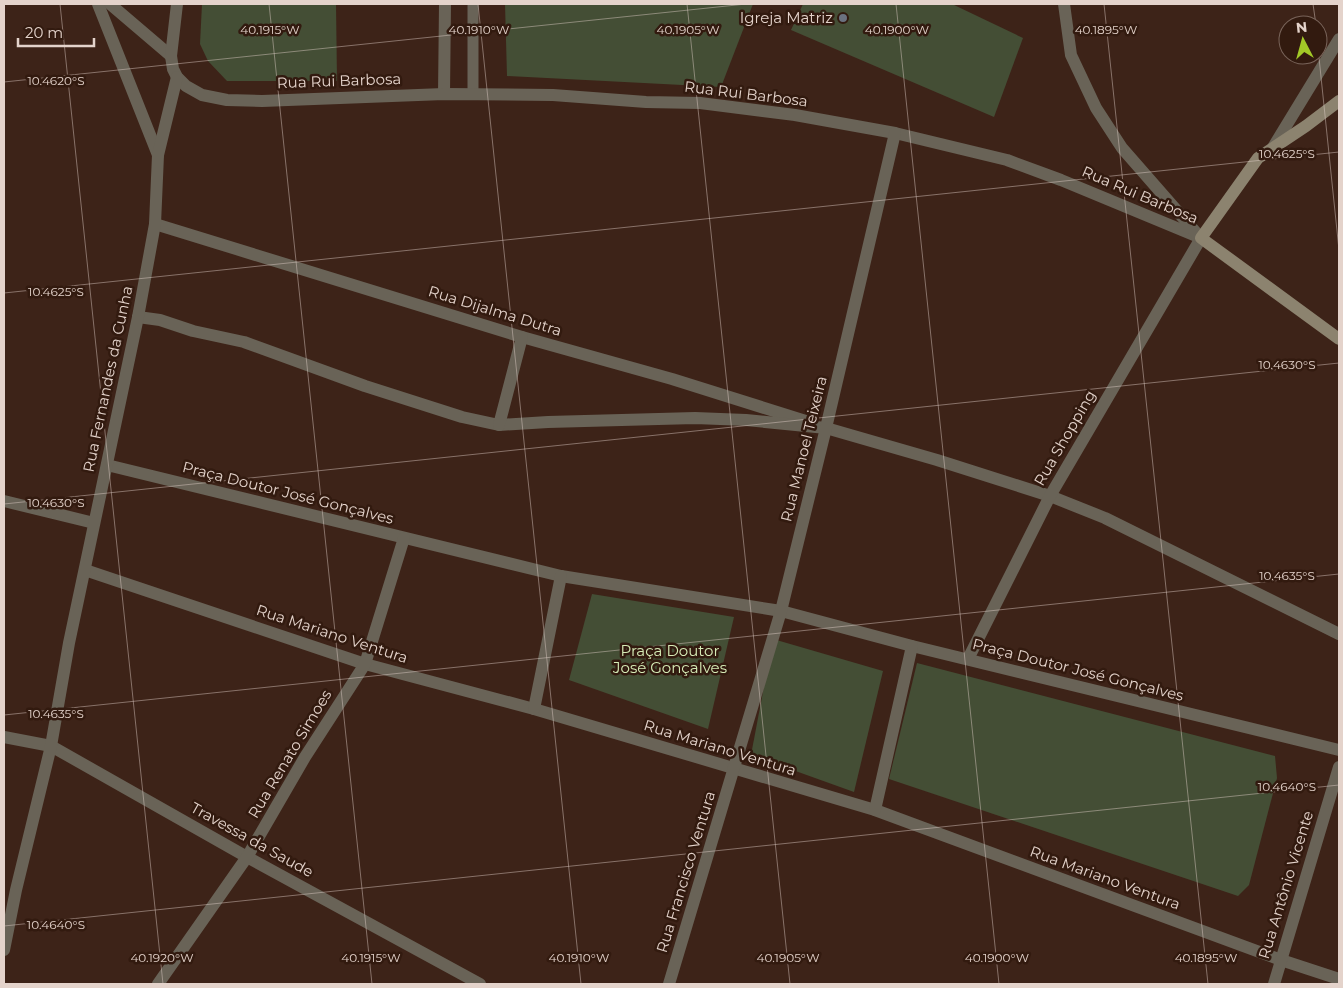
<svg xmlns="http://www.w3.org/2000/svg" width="1343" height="988" viewBox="0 0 1343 988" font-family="Montserrat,sans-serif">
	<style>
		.green { fill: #444e35 }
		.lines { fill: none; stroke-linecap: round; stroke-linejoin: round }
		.service { stroke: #696357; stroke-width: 11 }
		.pedestrian { stroke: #696357; stroke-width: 12 }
		.minor { stroke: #696357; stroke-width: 12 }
		.tertiary { stroke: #696357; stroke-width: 12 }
		.secondary { stroke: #8c836f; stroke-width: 12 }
		.ticks { fill: none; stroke: #e4d3cb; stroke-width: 1; stroke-opacity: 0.45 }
		.worship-dot { fill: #6b7280; stroke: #321a0f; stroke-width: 2 }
		.labels { text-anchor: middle; stroke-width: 5; stroke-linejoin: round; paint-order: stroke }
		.poi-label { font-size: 15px; fill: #e4d3cb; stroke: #321a0f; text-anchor: end }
		.street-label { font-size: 15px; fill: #e4d3cb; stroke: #321a0f }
		.park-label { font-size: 15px; fill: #d6ecb7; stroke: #321a0f }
		.ticks-label { font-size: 12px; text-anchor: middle; fill: #e4d3cb; stroke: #321a0f; stroke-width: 5; stroke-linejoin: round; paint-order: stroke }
	</style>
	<rect width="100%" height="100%" fill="#3d2318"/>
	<g class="green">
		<polygon points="202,4 336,4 337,81 227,81 208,61 200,44"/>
		<polygon points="505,4 753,4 721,87 507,76"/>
		<polygon points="803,4 952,4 1023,38 994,117 791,30"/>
		<polygon points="592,594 734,617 708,729 569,680"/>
		<polygon points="773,639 883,671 854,792 751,755"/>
		<polygon points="917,663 1275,756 1277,778 1249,885 1238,896 889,779"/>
	</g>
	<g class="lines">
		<polyline class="service" points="473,4 473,94"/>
		<g class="pedestrian">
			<polyline points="826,428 937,460 1050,496 1105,518 1339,634"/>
			<polyline points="968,659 1050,496 1201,238"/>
		</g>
		<g class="minor">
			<polyline points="110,4 171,56"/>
			<polyline points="444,94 445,4"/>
			<polyline points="155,224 522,337 672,379 812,423"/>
			<polyline points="138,317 160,320 193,331 244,342 365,386 462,417 499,425 548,422 695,418 746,420 826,428"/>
			<polyline points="499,425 522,337"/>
			<polyline points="107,465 561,576 781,611 912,646 1339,750"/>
			<polyline points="4,501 94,523"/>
			<polyline points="85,570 365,664 534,709 875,810 1281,960 1339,979"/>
			<polyline points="534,709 561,576"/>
			<polyline points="4,737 51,746 247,857 480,984"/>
			<polyline points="875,810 912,646"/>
			<polyline points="158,984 247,857 305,757 365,664 404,538"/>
			<polyline points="1274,984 1339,767"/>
		</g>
		<g class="tertiary">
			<polyline points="98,4 158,155"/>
			<polyline points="177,4 171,56 173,69 177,77 186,86 202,95 227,100 262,101 444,94 553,95 646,102 700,103 795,115 895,133 1007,160 1061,180 1201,238"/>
			<polyline points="1064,4 1071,55 1096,108 1122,148 1199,236"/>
			<polyline points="1272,149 1339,39"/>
			<polyline points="4,950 16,890 51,746 69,643 138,317 155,224 158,155 177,77"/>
			<polyline points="669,984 781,611 826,428 895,133"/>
		</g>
		<polyline class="secondary" points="1339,101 1306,126 1258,158 1201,238 1339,339"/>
	</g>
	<path class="ticks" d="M 60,4 L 163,984M 269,4 L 372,984M 478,4 L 581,984M 687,4 L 790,984M 896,4 L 999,984M 1104,4 L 1208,984M 1313,4 L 1316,25M 1318,48 L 1339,250M 4,82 L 746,4M 4,293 L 1339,152M 4,504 L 1339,363M 4,715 L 1339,574M 4,926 L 1339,785"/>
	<circle class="worship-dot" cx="843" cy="18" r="5"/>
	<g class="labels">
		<g class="poi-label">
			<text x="833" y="23">Igreja Matriz</text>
		</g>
		<g class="street-label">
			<text transform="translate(339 81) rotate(-2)" y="5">Rua Rui Barbosa</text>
			<text transform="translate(746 94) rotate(7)" y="5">Rua Rui Barbosa</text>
			<text transform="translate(1140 195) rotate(23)" y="5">Rua Rui Barbosa</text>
			<text transform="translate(495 311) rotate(17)" y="5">Rua Dijalma Dutra</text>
			<text transform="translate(108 379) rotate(-78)" y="5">Rua Fernandes da Cunha</text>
			<text transform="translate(1065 438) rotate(-60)" y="5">Rua Shopping</text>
			<text transform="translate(804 449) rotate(-76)" y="5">Rua Manoel Teixeira</text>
			<text transform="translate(288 493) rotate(14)" y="5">Praça Doutor José Gonçalves</text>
			<text transform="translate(332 634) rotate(18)" y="5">Rua Mariano Ventura</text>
			<text transform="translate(1078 670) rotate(14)" y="5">Praça Doutor José Gonçalves</text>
			<text transform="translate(720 748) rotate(17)" y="5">Rua Mariano Ventura</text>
			<text transform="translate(290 754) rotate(-59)" y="5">Rua Renato Simoes</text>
			<text transform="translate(252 840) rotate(29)" y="5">Travessa da Saude</text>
			<text transform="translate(686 872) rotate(-73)" y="5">Rua Francisco Ventura</text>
			<text transform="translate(1105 878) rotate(20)" y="5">Rua Mariano Ventura</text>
			<text transform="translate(1286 885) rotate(-73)" y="5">Rua Antônio Vicente</text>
		</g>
		<g class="park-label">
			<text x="670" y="656">Praça Doutor<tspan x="670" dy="17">José Gonçalves</tspan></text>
		</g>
	</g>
	<g class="ticks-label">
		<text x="270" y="34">40.1915°W</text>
		<text x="479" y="34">40.1910°W</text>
		<text x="688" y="34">40.1905°W</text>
		<text x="897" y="34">40.1900°W</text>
		<text x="1106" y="34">40.1895°W</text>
		<text x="56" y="85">10.4620°S</text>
		<text x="1287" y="158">10.4625°S</text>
		<text x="56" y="296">10.4625°S</text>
		<text x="1287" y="369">10.4630°S</text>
		<text x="56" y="507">10.4630°S</text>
		<text x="1287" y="580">10.4635°S</text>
		<text x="56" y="718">10.4635°S</text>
		<text x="1287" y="791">10.4640°S</text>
		<text x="56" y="929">10.4640°S</text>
		<text x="162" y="962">40.1920°W</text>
		<text x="371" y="962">40.1915°W</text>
		<text x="579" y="962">40.1910°W</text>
		<text x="788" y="962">40.1905°W</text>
		<text x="997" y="962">40.1900°W</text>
		<text x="1206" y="962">40.1895°W</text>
	</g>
	<rect width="1343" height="988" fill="none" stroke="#e4d3cb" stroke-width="10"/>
	<g transform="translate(1303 40) rotate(354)"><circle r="24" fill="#321a0f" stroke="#79645a"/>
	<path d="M0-4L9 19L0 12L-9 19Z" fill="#a3c927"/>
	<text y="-8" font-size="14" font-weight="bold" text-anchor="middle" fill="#e4d3cb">N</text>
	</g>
	<path d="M18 38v8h76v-8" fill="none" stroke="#e4d3cb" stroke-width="2.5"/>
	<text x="25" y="38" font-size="15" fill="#e4d3cb" stroke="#321a0f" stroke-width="4" paint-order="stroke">20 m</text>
</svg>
